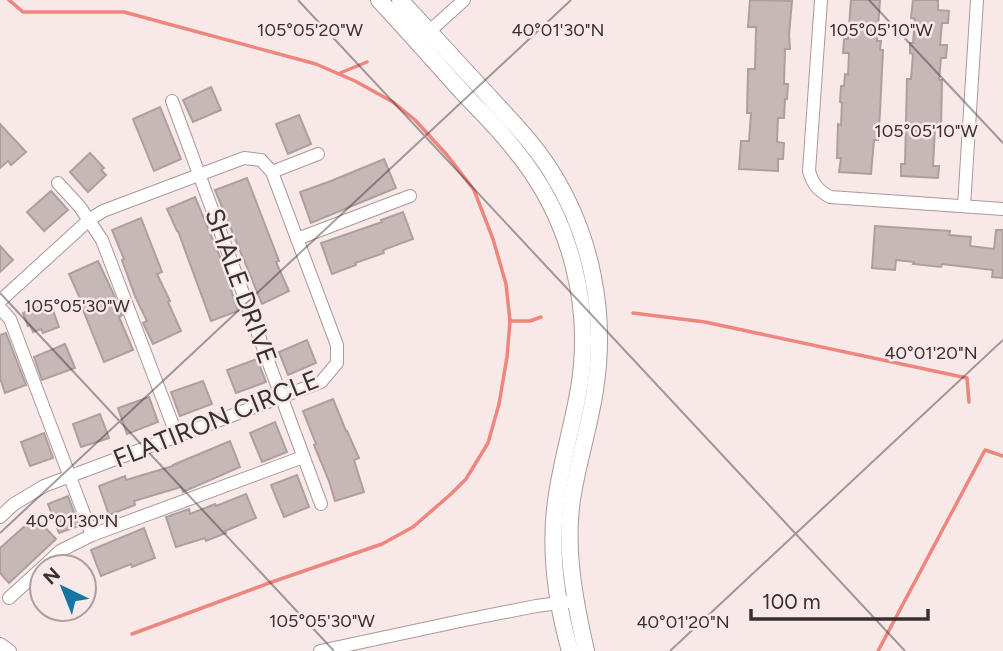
<svg xmlns="http://www.w3.org/2000/svg" width="1003" height="651" viewBox="0 0 1003 651" font-family="Figtree,sans-serif">
	<style>
		.lines { fill: none; stroke-linecap: round; stroke-linejoin: round }
		.stream { stroke: #ee867e; stroke-width: 3.5 }
		.building { fill: #c6b8b7; stroke: #ac9f9d; stroke-width: 2 }
		.minor-casing { stroke: #a79a98; stroke-width: 14 }
		.tertiary-casing { stroke: #a79a98; stroke-width: 18 }
		.minor { stroke: #fff; stroke-width: 12 }
		.tertiary { stroke: #fff; stroke-width: 16 }
		.ticks { fill: none; stroke: #363030; stroke-width: 2; stroke-opacity: 0.45 }
		.labels { text-anchor: middle; stroke-width: 5; stroke-linejoin: round; paint-order: stroke }
		.street-label { font-size: 26px; fill: #363030; stroke: #f8e9e8 }
		.ticks-label { font-size: 18px; text-anchor: middle; fill: #363030; stroke: #f8e9e8; stroke-width: 5; stroke-linejoin: round; paint-order: stroke }
	</style>
	<rect width="100%" height="100%" fill="#f8e9e8"/>
	<g class="lines">
		<g class="stream">
			<polyline points="9,0 23,12 124,12 316,64 355,81 393,102 415,120 447,155 474,190 493,239 506,284 510,321 530,321 541,317"/>
			<polyline points="340,73 367,62"/>
			<polyline points="633,313 705,322 967,378 969,402"/>
			<polyline points="132,634 269,583 382,544 413,527 451,494 466,479 488,443 499,404 507,357 510,321"/>
			<polyline points="878,651 985,450 1003,456"/>
		</g>
	</g>
	<g class="building">
		<polygon points="750,0 792,1 789,35 790,49 785,49 784,84 788,84 787,99 785,99 784,118 778,118 777,142 784,143 783,159 778,159 778,171 739,169 741,141 749,141 751,113 747,113 748,69 755,69 756,27 748,27"/>
		<polygon points="851,0 880,0 877,41 881,41 880,50 883,50 880,112 878,140 874,140 871,174 839,172 841,158 837,158 838,124 841,125 842,103 840,102 841,86 844,86 845,74 848,75 849,53 843,53 844,39 848,39"/>
		<polygon points="913,0 938,0 938,10 949,11 948,23 942,23 940,45 947,45 946,58 941,58 939,80 942,80 941,129 935,128 933,166 939,166 938,178 901,176 901,164 905,164 907,79 911,79 913,54 910,53 910,43 913,43 915,19 911,18"/>
		<polygon points="211,87 221,110 193,122 183,100"/>
		<polygon points="160,107 181,159 154,171 133,119"/>
		<polygon points="299,115 311,144 288,154 276,124"/>
		<polygon points="0,124 26,152 11,165 8,161 0,168"/>
		<polygon points="90,153 104,168 101,170 106,175 88,192 70,172"/>
		<polygon points="384,159 396,188 311,223 300,192 331,181"/>
		<polygon points="247,178 279,261 276,262 289,291 262,304 215,190"/>
		<polygon points="51,191 68,210 44,231 27,212"/>
		<polygon points="195,197 220,257 238,311 211,321 178,231 177,231 167,209"/>
		<polygon points="403,212 413,239 383,250 384,253 355,263 356,265 332,274 321,243 382,222 381,220"/>
		<polygon points="141,218 162,272 157,274 170,301 168,302 181,331 153,344 143,323 147,321 135,296 122,260 124,259 112,230"/>
		<polygon points="875,226 950,231 949,235 971,237 970,246 994,249 996,230 1003,230 1003,278 992,277 993,270 942,264 941,267 913,264 914,262 896,260 895,270 872,268"/>
		<polygon points="0,246 13,260 0,272"/>
		<polygon points="98,261 113,293 122,315 119,317 133,350 104,362 81,305 83,305 69,274"/>
		<polygon points="50,302 59,327 43,333 41,329 33,332 30,325 28,326 23,313"/>
		<polygon points="6,333 26,385 5,393 0,378 0,335"/>
		<polygon points="307,340 316,363 288,375 279,352"/>
		<polygon points="65,344 75,368 42,380 34,357"/>
		<polygon points="257,359 266,382 236,393 227,370"/>
		<polygon points="203,381 212,404 180,416 171,392"/>
		<polygon points="149,397 158,422 127,434 118,408"/>
		<polygon points="333,399 346,431 347,431 359,458 354,460 364,492 335,501 329,481 314,445 316,444 303,411"/>
		<polygon points="100,414 109,438 81,447 73,424"/>
		<polygon points="275,422 287,452 262,462 250,433"/>
		<polygon points="44,433 53,458 30,466 21,442"/>
		<polygon points="230,441 240,467 183,492 181,487 134,501 135,505 109,515 99,486 125,476 126,480 173,466 173,465"/>
		<polygon points="297,475 309,507 284,517 271,485"/>
		<polygon points="246,494 256,518 225,531 226,533 206,541 205,538 176,547 166,517 189,509 190,514 215,504 216,506"/>
		<polygon points="68,496 79,526 59,533 48,504"/>
		<polygon points="35,517 56,539 9,583 0,573 0,548"/>
		<polygon points="144,528 155,558 132,567 131,564 101,576 91,550"/>
	</g>
	<g class="lines">
		<defs>
			<g id="minor">
				<path d="M 821,0 L 809,171 C 813,185 818,190 830,197 L 1003,209"/>
				<polyline points="423,37 464,0"/>
				<polyline points="172,101 321,504"/>
				<polyline points="272,172 318,154"/>
				<polyline points="58,183 80,207 102,240 177,436"/>
				<polyline points="964,206 977,0"/>
				<polyline points="297,239 410,196"/>
				<polyline points="0,301 89,220 103,211 244,158 261,160 272,172 337,345 337,363 321,382 44,486 14,504 0,517"/>
				<polyline points="0,308 10,319 92,535"/>
				<polyline points="43,567 60,551 92,535 303,457"/>
				<polyline points="9,598 42,568"/>
				<polyline points="0,644 10,651"/>
				<polyline points="320,651 465,620 536,606 574,601"/>
			</g>
			<g id="tertiary">
				<path d="M 379,0 C 408,31 436,63 465,95 C 482,113 500,130 515,150 C 571,218 594,308 578,394 C 571,433 559,470 555,509 C 550,557 557,605 570,651"/>
				<path d="M 400,0 C 428,30 455,60 483,90 C 507,116 532,141 551,171 C 592,236 607,314 595,390 C 590,423 580,455 574,488 C 563,542 574,598 586,651"/>
			</g>
		</defs>
		<use href="#minor" class="minor-casing"/>
		<use href="#tertiary" class="tertiary-casing"/>
		<use href="#minor" class="minor"/>
		<use href="#tertiary" class="tertiary"/>
	</g>
	<path class="ticks" d="M 298,0 L 905,651M 869,0 L 1003,143M 0,293 L 334,651M 0,533 L 571,0M 670,651 L 1003,340"/>
	<g class="labels">
		<g class="street-label">
			<text transform="translate(241 286) rotate(70)" y="9">SHALE DRIVE</text>
			<text transform="translate(216 419) rotate(-22)" y="9">FLATIRON CIRCLE</text>
		</g>
	</g>
	<g class="ticks-label">
		<text x="558" y="36">40°01'30"N</text>
		<text x="310" y="36">105°05'20"W</text>
		<text x="881" y="36">105°05'10"W</text>
		<text x="926" y="137">105°05'10"W</text>
		<text x="77" y="312">105°05'30"W</text>
		<text x="931" y="359">40°01'20"N</text>
		<text x="72" y="527">40°01'30"N</text>
		<text x="322" y="627">105°05'30"W</text>
		<text x="683" y="628">40°01'20"N</text>
	</g>
	<g transform="translate(63 588) rotate(317)"><circle r="33" fill="#f8e9e8" stroke="#aa9f9e" stroke-width="2"/>
	<path d="M0-5L12 26L0 18L-12 26Z" fill="#1476a3"/>
	<text y="-10" font-size="19" font-weight="bold" text-anchor="middle" fill="#363030">N</text>
	</g>
	<path d="M751 609v10h177v-10" fill="none" stroke="#363030" stroke-width="3.5"/>
	<text x="762" y="609" font-size="21" fill="#363030" stroke="#f8e9e8" stroke-width="5" paint-order="stroke">100 m</text>
</svg>
